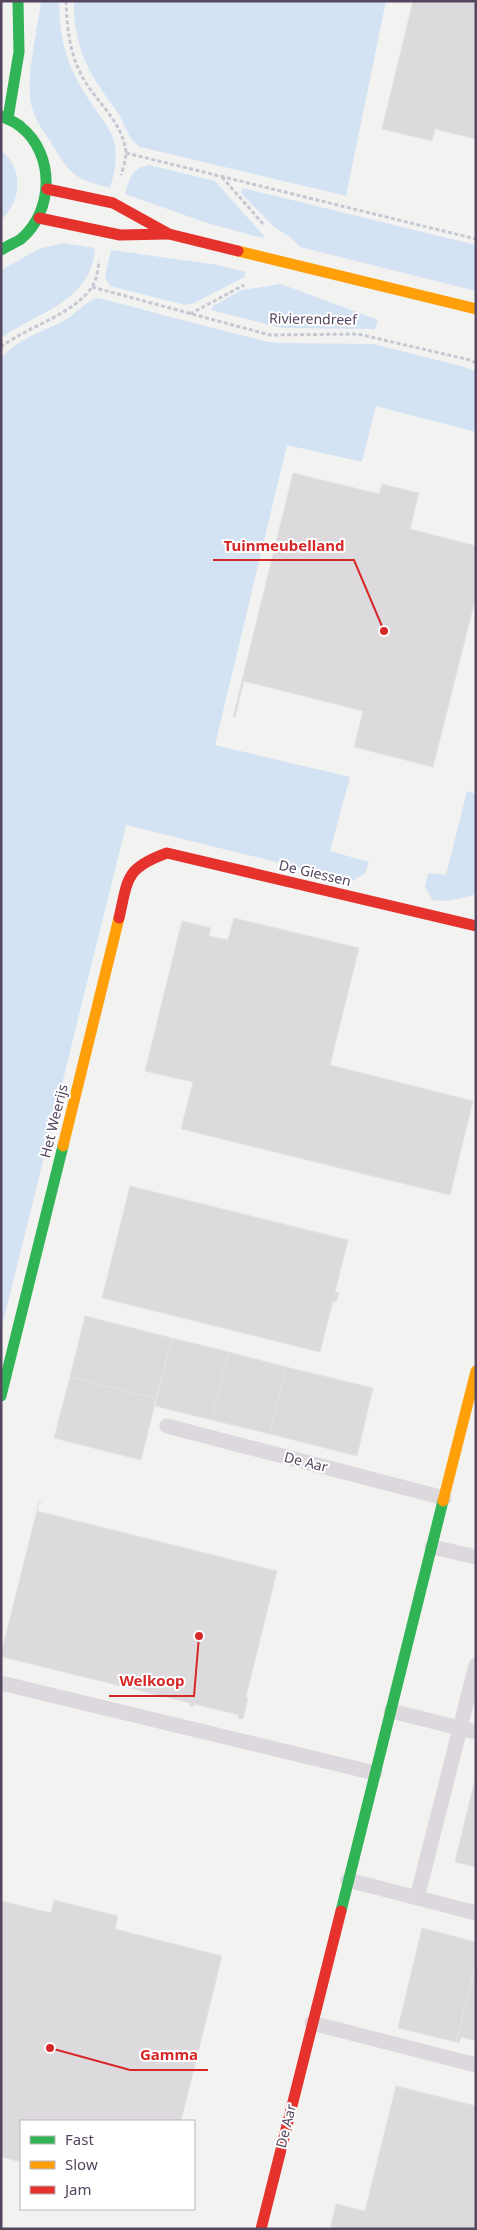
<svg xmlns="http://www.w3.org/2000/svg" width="477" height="2230" viewBox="0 0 477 2230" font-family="'Noto Sans',sans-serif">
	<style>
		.green { fill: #d4e3f3 }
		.building { fill: #dcdadd; stroke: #e4e3e4 }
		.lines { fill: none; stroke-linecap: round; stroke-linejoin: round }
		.path { stroke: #c6c8d3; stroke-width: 3; stroke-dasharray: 4 2.5; stroke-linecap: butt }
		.lane { stroke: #dcd8dd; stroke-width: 15 }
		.fast { stroke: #30b455; stroke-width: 11 }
		.slow { stroke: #ff9f0a; stroke-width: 11 }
		.jam { stroke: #e5322d; stroke-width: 11 }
		.labels { text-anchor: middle; stroke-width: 4; stroke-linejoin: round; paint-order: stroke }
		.street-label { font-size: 14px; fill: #554660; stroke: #fff }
		.leader { fill: none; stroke: #d62828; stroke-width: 2 }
		.callout-dot { fill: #d62828; stroke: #fff; stroke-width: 2 }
		.callout-label { font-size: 15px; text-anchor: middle; font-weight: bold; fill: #d62828; stroke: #fff; stroke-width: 4; stroke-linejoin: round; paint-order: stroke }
	</style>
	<rect width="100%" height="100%" fill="#f2f2f1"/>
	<g class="green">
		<path d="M 41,1 L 59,1 C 59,31 65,61 81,87 C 105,128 127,135 110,188 C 72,178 70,174 50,141 C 42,129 34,118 31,104 C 26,76 37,31 41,1 Z"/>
		<path d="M 74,1 L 386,1 L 346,196 L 140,147 C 128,139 126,127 119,115 C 113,105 105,96 99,86 C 82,61 73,32 74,1 Z"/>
		<path d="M 1,150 C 24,169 22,201 1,220 Z"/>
		<path d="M 149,165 L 215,181 L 264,236 L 263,238 L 210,224 L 125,194 C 129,179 132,168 149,165 Z"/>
		<polygon points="243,188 476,245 476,291 300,247 290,237 274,227 242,194 241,191"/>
		<path d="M 63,243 L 95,248 C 92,302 37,312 1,338 L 1,270 L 39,249 Z"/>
		<polygon points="111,250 218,265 245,272 245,277 194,303 185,305 110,286 105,277"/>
		<polygon points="281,284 378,320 375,329 282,328 211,310 213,306 242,290"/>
		<path d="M 98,298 L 264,341 L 279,343 L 373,344 L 465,367 L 476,372 L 476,432 L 376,406 L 362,462 L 287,445 L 215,745 L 350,777 L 330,851 L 369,862 L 365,873 L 353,881 L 126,825 L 1,1331 L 1,358 C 19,338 43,332 65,320 C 77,313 84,302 98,298 Z"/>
		<path d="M 467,791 L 476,794 L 476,894 C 461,899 448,902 432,900 L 425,887 L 428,873 L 446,875 Z"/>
	</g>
	<g class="building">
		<polygon points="413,1 476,1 476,139 435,129 432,141 382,129"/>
		<polygon points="293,473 379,494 382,484 419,493 410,529 476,546 476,596 433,767 354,747 363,711 244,681 235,717 233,717"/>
		<polygon points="234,918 359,948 330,1065 473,1101 450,1195 181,1129 193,1082 145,1071 182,921 211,928 209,936 228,940"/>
		<polygon points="130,1186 348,1240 335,1292 339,1293 336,1302 333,1301 320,1352 102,1298"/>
		<polygon points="85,1316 172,1338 156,1399 70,1377"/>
		<polygon points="172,1338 229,1352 212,1420 155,1406"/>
		<polygon points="229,1352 286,1367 270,1434 212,1420"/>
		<polygon points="286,1367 373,1388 357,1456 270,1434"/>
		<polygon points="70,1377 156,1399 141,1460 54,1438"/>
		<polygon points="39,1502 42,1503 39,1502 37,1511 277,1571 246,1697 248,1698 243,1719 238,1718 239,1715 194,1704 193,1707 190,1706 190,1703 3,1657 1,1665 1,1654"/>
		<polygon points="476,1775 476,1867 455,1862"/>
		<polygon points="54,1900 118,1916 115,1929 222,1956 181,2121 21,2121 21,2162 1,2157 1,1901 51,1913"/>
		<polygon points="422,1928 476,1942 476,1963 456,2042 398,2028"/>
		<polygon points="476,1963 476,2041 461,2037 459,2043 456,2042"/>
		<polygon points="396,2086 476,2106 476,2229 330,2229 336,2204 365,2211"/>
	</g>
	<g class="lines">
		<g class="path">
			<path d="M 66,1 C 67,30 70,58 86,83 C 100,105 123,124 126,152 C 126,159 123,168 121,175"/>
			<polyline points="126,153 476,239"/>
			<polyline points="222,177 264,225"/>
			<polyline points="92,287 270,335 358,334 470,360 476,363"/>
			<polyline points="190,314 244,285"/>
			<path d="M 1,347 C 28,326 73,315 92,287 C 97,279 98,269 99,261"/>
		</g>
		<g class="lane">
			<polyline points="167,1426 444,1498"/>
			<polyline points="432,1547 476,1557"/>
			<polyline points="1,1683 375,1773"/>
			<polyline points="391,1711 476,1732"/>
			<polyline points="348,1880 476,1913"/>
			<polyline points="417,1898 476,1665"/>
			<polyline points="312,2023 476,2065"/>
		</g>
		<g class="fast">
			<path d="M 1,116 C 7,119 16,122 21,127 C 55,154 54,211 21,239 C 15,243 7,246 1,250"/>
			<polyline points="8,118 19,52 18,1"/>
			<polyline points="1,1396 63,1146"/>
			<polyline points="341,1911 443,1501"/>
		</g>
		<g class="slow">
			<polyline points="238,251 476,309"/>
			<polyline points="63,1146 119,918"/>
			<polyline points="443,1501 476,1371"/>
		</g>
		<g class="jam">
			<polyline points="47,189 113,203 169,234 238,251"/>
			<polyline points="39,218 120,235 168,234"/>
			<path d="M 119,918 C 128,879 125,868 167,853 L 476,926"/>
			<polyline points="261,2229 341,1911"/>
		</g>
	</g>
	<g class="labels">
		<g class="street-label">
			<text transform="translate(313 319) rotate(1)" y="5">Rivierendreef</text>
			<text transform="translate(315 873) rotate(13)" y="5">De Giessen</text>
			<text transform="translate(54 1121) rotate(-76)" y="5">Het Weerijs</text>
			<text transform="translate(306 1462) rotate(14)" y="5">De Aar</text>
			<text transform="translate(286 2126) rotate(-76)" y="5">De Aar</text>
		</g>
	</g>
	<path class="leader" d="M384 631L354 560H213M199 1636L194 1696H109M50 2048L130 2070H208"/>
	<g class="callout-dot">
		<circle cx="384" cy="631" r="5"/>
		<circle cx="199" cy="1636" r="5"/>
		<circle cx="50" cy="2048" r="5"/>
	</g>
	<g class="callout-label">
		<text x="284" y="551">Tuinmeubelland</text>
		<text x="152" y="1686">Welkoop</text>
		<text x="169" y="2060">Gamma</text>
	</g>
	<rect width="477" height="2230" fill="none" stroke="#554660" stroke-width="5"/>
	<rect x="20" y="2120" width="175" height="90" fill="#ffffff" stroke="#bbb5bf"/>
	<rect x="30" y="2136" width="25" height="8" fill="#30b455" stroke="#bbb5bf"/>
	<text x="65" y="2145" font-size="15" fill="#554660">Fast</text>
	<rect x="30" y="2161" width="25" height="8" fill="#ff9f0a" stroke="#bbb5bf"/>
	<text x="65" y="2170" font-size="15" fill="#554660">Slow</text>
	<rect x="30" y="2186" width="25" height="8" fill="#e5322d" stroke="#bbb5bf"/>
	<text x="65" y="2195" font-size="15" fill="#554660">Jam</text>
</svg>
